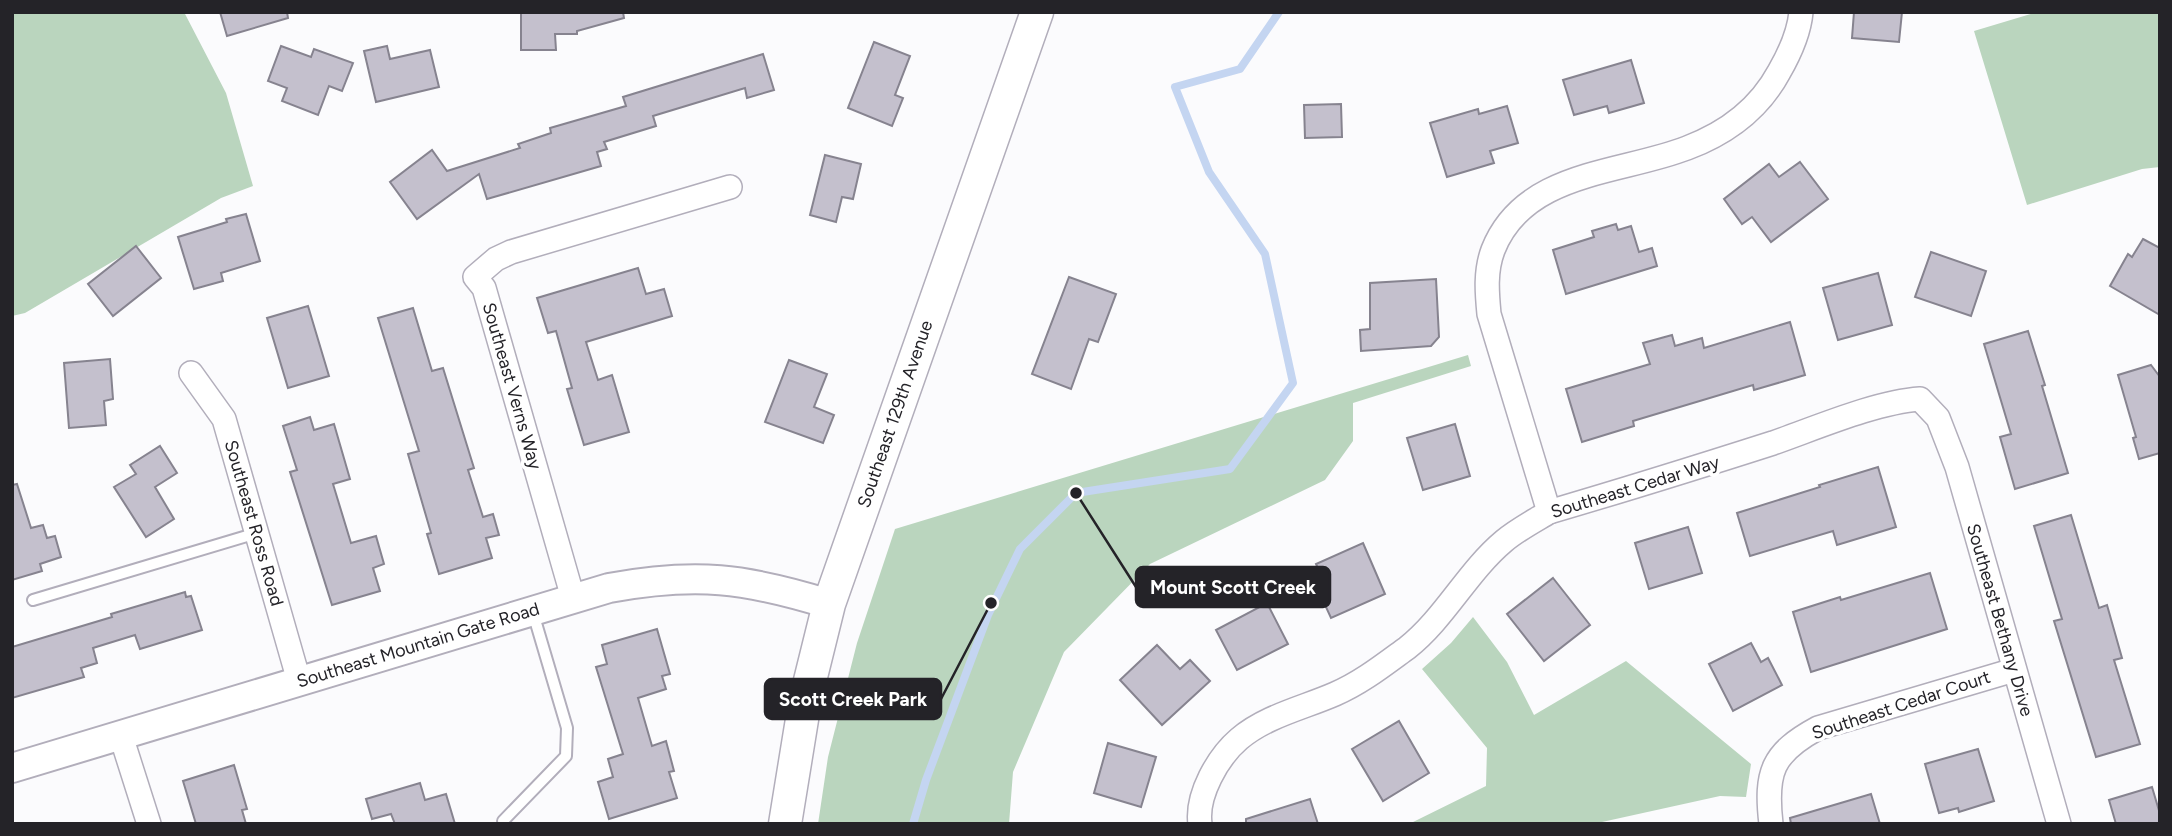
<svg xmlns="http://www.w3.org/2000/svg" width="2172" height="836" viewBox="0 0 2172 836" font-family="Figtree,sans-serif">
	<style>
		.forest { fill: #bad5be }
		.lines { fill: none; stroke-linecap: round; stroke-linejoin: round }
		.stream { stroke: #c4d5f1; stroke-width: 8 }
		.building { fill: #c4c0cd; stroke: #86838f; stroke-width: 2 }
		.service-casing { stroke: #b2aebb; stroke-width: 14 }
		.minor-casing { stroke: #b2aebb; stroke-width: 26 }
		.tertiary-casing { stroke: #b2aebb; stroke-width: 32 }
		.secondary-casing { stroke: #b2aebb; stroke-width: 35 }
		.service { stroke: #fff; stroke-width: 10 }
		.minor { stroke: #fff; stroke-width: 23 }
		.tertiary { stroke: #fff; stroke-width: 28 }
		.secondary { stroke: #fff; stroke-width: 32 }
		.labels { text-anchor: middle; stroke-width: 7; stroke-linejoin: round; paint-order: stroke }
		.street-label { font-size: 18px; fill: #242328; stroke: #fff }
		.leader { fill: none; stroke: #242328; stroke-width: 2.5 }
		.callout-dot { fill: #242328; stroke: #fff; stroke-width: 2.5 }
		.callout { fill: #242328; stroke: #242328; stroke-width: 2.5 }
		.callout-label { font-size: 19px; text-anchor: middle; font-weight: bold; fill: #fff }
	</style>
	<rect width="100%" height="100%" fill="#fbfbfd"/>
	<g class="forest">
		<polygon points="12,12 184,12 226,93 253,186 221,198 25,313 12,316"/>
		<polygon points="2037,12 2160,12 2160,167 2142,169 2027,205 1974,31"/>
		<polygon points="1468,355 1471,366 1353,403 1353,441 1325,480 1150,564 1064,652 1013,772 1009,824 818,824 828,757 857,643 895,529"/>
		<polygon points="1473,617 1507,662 1534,715 1626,661 1751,764 1746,797 1720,796 1593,824 1409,824 1486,786 1487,748 1422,669 1451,643"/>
	</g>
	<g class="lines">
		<polyline class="stream" points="913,824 926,780 988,615 1020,549 1076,493 1230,469 1293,383 1265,254 1209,172 1175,87 1240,69 1279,12"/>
	</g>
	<g class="building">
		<polygon points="220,12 287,12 288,18 227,36"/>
		<polygon points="521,12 623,12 624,18 577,31 577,34 555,34 556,50 521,50"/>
		<polygon points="1854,12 1902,12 1899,42 1852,38"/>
		<polygon points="874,42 910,56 895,95 903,98 892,126 848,108"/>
		<polygon points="281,46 311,57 314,49 353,63 342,91 329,86 318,115 282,101 287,88 268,81"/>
		<polygon points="387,46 390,59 430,50 439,87 376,102 364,51"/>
		<polygon points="763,54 774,90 747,98 745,88 653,116 656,126 604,142 607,149 597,152 601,166 487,199 479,174 417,219 390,182 432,150 447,171 520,148 518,144 551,133 550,128 626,106 623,97"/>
		<polygon points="1631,60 1644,103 1609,113 1607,106 1574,115 1563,80"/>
		<polygon points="1341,104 1342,137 1305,138 1304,105"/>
		<polygon points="1507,106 1518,143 1490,151 1494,163 1447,177 1430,123 1478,109 1479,114"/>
		<polygon points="825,155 861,164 853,199 842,197 836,222 810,215"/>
		<polygon points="1800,162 1828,199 1771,242 1752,217 1742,224 1724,199 1769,164 1779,177"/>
		<polygon points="246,214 260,261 221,273 223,281 194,289 178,237 227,222 226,219"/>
		<polygon points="1616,224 1618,230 1631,226 1639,252 1652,248 1657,266 1566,294 1553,250 1594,237 1592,231"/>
		<polygon points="2143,239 2160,248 2160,315 2110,286 2128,254 2132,257"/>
		<polygon points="136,246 161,278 113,316 88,284"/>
		<polygon points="1931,252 1986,271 1971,316 1915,297"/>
		<polygon points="638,268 646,294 664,289 672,316 586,342 598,380 612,375 629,432 584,445 567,389 572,388 556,331 548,333 537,298"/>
		<polygon points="1878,273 1892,325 1838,340 1823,288"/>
		<polygon points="1069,277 1116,294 1098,342 1089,339 1071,389 1032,374"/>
		<polygon points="1436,279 1439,337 1431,346 1361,351 1360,330 1370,329 1370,283"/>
		<polygon points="308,306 329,376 288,388 267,318"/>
		<polygon points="413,308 432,371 443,368 474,468 468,470 483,517 493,514 499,535 486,538 492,558 439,574 427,534 431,533 408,454 419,451 378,318"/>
		<polygon points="1790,322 1805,375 1754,390 1753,385 1633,421 1634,426 1582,442 1566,389 1650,364 1643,343 1672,335 1675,346 1702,338 1704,348"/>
		<polygon points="2028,331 2045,385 2042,386 2068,473 2015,489 2000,437 2011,434 1984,344"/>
		<polygon points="110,359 113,399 104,401 106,425 69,428 64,363"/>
		<polygon points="789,360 827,374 814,407 834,415 823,443 765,422"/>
		<polygon points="2151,365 2160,377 2160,453 2139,459 2133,438 2136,437 2118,375"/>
		<polygon points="310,417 314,430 334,424 350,479 333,484 351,543 376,536 384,564 373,568 380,591 332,605 290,472 297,470 283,426"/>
		<polygon points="1455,424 1470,476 1423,490 1407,438"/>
		<polygon points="160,446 177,473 155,487 174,519 146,537 114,487 136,474 130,465"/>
		<polygon points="1878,467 1896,527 1837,545 1833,531 1750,556 1737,513 1820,487 1819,485"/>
		<polygon points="17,484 31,528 43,525 47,538 55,536 61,557 40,564 42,571 12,580 12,485"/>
		<polygon points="2071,515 2099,608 2107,605 2122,658 2114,660 2140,744 2096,757 2054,621 2062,619 2034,526"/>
		<polygon points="1688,527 1702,573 1649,589 1635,543"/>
		<polygon points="1363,543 1385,594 1331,618 1320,594 1328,590 1316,564"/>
		<polygon points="1930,573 1947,629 1811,672 1793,612 1840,597 1841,600"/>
		<polygon points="1553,578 1590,625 1544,661 1507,614"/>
		<polygon points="185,592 186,597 191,596 202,630 140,649 135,635 93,648 97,663 81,668 84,677 12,698 12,647 112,617 111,614"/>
		<polygon points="1267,603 1288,644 1237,670 1216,630"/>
		<polygon points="657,629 670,674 662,676 666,689 638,698 652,746 666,741 674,771 669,772 677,798 609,819 598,782 613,777 608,759 623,754 596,667 607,664 602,645"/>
		<polygon points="1751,643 1761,662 1768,658 1782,685 1733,711 1709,664"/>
		<polygon points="1157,645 1180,669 1190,660 1210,681 1162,725 1120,680"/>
		<polygon points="1399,721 1429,773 1383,801 1352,749"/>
		<polygon points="1108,743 1156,757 1141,807 1094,793"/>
		<polygon points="1978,749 1994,801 1959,812 1958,808 1939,813 1925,764"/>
		<polygon points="234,765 247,809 242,810 246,824 196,824 183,781"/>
		<polygon points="420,783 425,800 446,794 455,824 395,824 391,814 372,819 366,799"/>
		<polygon points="2152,787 2160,814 2160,824 2116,824 2109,800"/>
		<polygon points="1871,794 1880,824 1791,824 1790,818"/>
		<polygon points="1310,799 1318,824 1246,824 1246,819"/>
	</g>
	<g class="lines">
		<defs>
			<g id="service">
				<polyline points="33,600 257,533"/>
				<polyline points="503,821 566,756 567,728 533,613"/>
			</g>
			<g id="minor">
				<polyline points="191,373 224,419 299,681"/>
				<path d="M 1549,512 L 1489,314 C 1487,293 1485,271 1493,250 C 1524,171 1620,174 1687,148 C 1727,133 1759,109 1779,72 C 1790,53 1799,34 1801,12"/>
				<polyline points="573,598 484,288 475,277 496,259 511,252 730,187"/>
				<polyline points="121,736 149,824"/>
				<path d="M 1200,824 C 1196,795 1218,757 1239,739 C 1266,716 1303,708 1335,694 C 1361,683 1385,664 1407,648 C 1445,618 1467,572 1504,541 C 1517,530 1534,521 1549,512 C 1624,490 1698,467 1773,443 C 1816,428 1876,402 1920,399 L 1938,418 L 1957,467 L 2059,824"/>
				<path d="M 1771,824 C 1765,772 1772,753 1818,728 L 2014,670"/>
			</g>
			<path id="tertiary" d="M 12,768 L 609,588 C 696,572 745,578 829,604"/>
			<polyline id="secondary" points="785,824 805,701 829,604 1037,12"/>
		</defs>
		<use href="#service" class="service-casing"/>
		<use href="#minor" class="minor-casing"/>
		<use href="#tertiary" class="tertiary-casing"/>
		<use href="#secondary" class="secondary-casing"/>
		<use href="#service" class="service"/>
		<use href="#minor" class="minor"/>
		<use href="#tertiary" class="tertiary"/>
		<use href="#secondary" class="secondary"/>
	</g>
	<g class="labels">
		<g class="street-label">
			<text transform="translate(512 386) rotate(74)" y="6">Southeast Verns Way</text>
			<text transform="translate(895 414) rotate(-71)" y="6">Southeast 129th Avenue</text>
			<text transform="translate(1635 487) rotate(-17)" y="6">Southeast Cedar Way</text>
			<text transform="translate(254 523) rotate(74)" y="6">Southeast Ross Road</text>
			<text transform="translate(2000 620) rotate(74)" y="6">Southeast Bethany Drive</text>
			<text transform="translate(418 645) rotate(-17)" y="6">Southeast Mountain Gate Road</text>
			<text transform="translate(1901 705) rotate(-18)" y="6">Southeast Cedar Court</text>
		</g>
	</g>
	<path class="leader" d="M1076 493L1136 587M991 603L941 699"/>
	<g class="callout-dot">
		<circle cx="1076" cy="493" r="7"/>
		<circle cx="991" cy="603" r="7"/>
	</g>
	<g class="callout">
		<rect x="1136" y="567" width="194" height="40" rx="7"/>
		<rect x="765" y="679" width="176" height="40" rx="7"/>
	</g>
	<g class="callout-label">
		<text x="1233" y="594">Mount Scott Creek</text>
		<text x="853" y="706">Scott Creek Park</text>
	</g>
	<rect width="2172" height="836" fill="none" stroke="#242328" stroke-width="28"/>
</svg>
